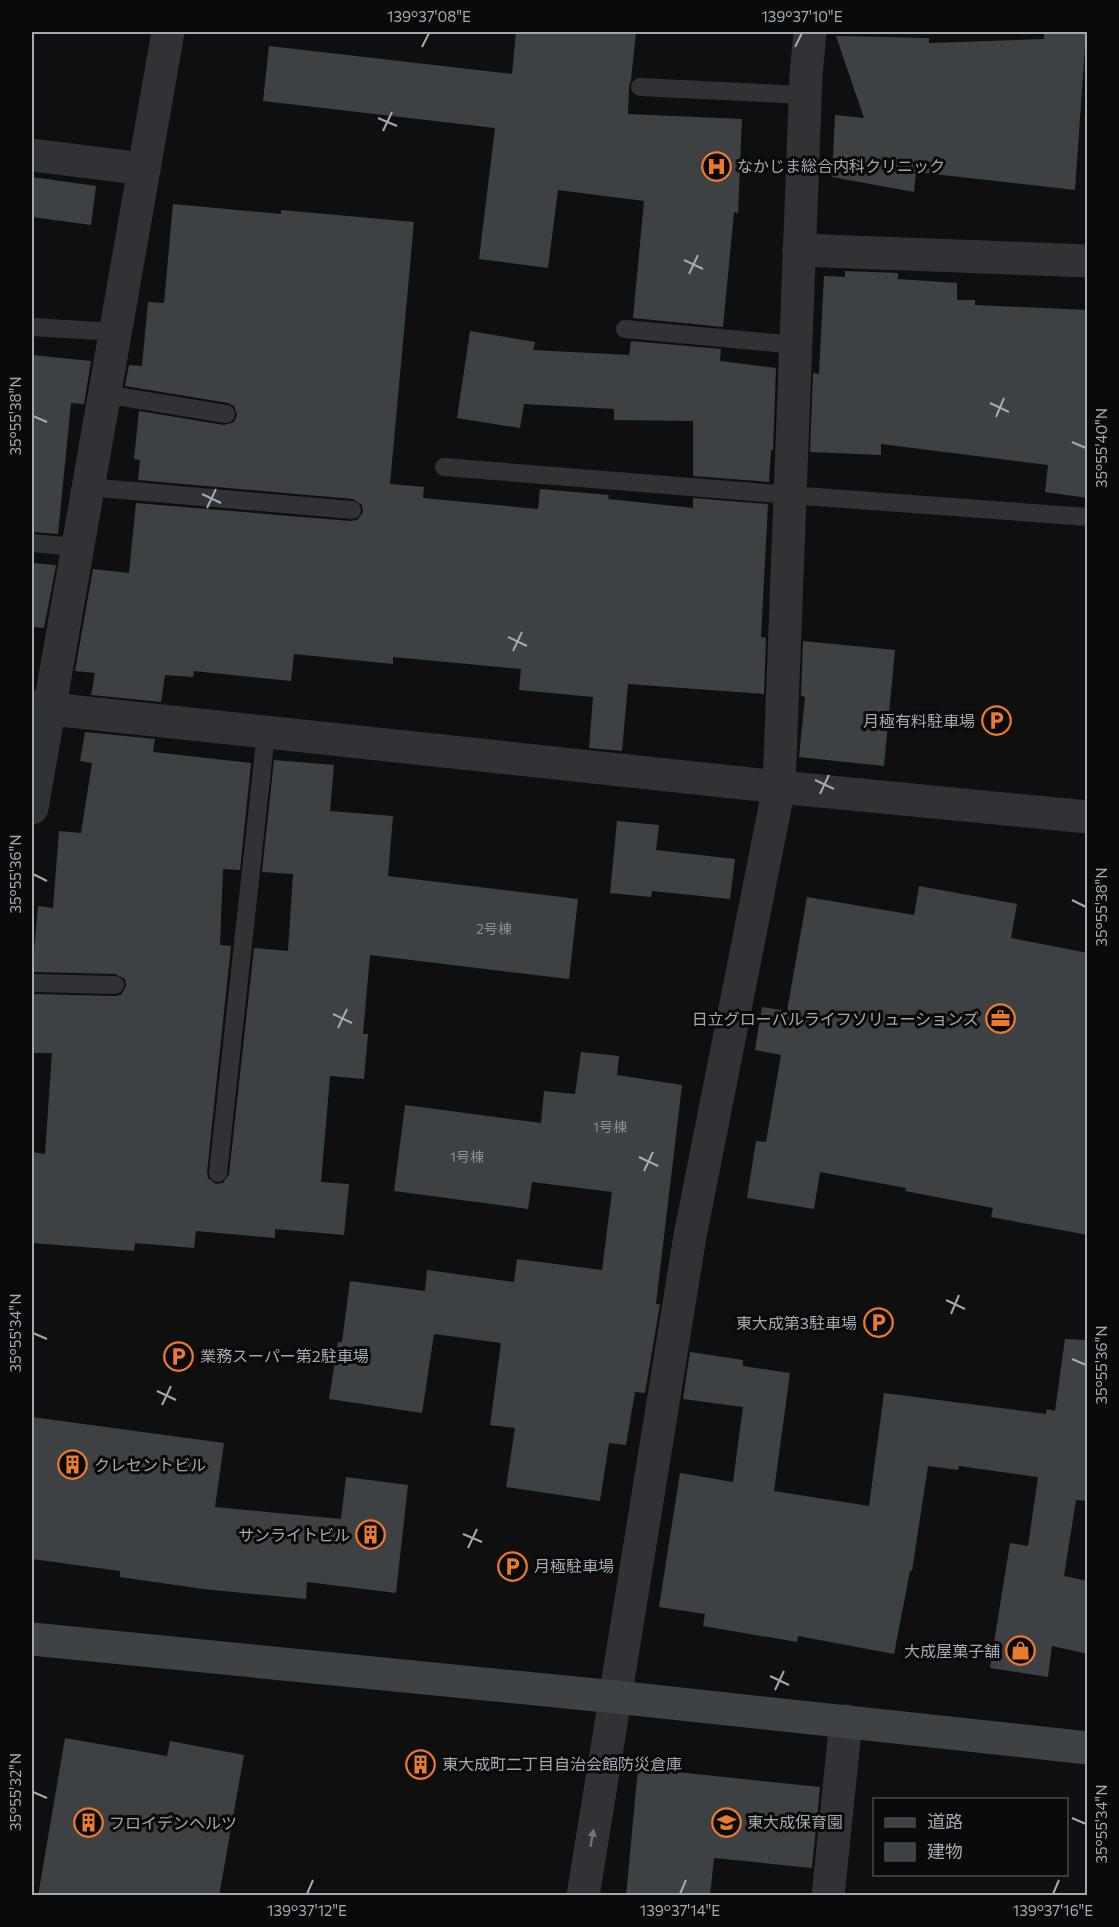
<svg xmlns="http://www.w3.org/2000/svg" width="1119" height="1927" viewBox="0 0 1119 1927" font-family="Commissioner,'Noto Sans JP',sans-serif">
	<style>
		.building { fill: #3e4143 }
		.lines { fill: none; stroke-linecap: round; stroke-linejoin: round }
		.lane { stroke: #303235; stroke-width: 18 }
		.street { stroke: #303235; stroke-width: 33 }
		.secondary { stroke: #3e4245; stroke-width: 33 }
		.oneway { fill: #6e7479 }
		.ticks { fill: none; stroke: #a1aab1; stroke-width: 2 }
		.labels { text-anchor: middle; stroke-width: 6; stroke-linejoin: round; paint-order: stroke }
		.number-label { font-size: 14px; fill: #889096 }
		.poi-label { font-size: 16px; fill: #a1aab1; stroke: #0a0a0b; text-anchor: start }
		.neatline { fill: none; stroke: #a1aab1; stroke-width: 2 }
		.ticks-label { font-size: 15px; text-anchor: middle; fill: #a1aab1 }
	</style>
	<rect width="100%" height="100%" fill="#0f0f10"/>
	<g class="building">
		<polygon points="516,32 636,32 631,80 629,86 628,114 742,119 738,213 734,212 723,327 633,318 644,201 558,190 548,268 479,259 495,128 263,101 269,46 512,74"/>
		<polygon points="1044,32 1086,32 1075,190 916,172 914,192 832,177 835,115 864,118 836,36 929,38 929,43 1044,39"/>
		<polygon points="32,177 96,186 91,225 32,217"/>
		<polygon points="173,204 281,214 281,210 414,222 390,484 424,487 423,498 538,509 540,489 609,495 608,499 693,508 693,498 768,504 761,637 766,638 764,694 628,684 622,751 589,748 593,697 519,690 521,669 393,657 393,664 294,654 291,681 194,671 193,677 165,675 161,702 91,695 95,673 75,671 93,569 129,573 136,503 351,521 357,520 363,512 362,505 353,499 138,480 140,460 134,459 139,411 224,425 234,422 237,415 234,406 228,403 125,386 129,365 142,366 148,302 164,303"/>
		<polygon points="845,271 898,273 898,279 957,283 957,300 975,300 975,305 1088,310 1088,498 1045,492 1048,465 881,444 881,455 810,452 813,373 819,374 824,276 845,277"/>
		<polygon points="470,331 535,342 533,350 629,355 631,341 721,349 720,361 776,368 773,450 771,450 769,482 693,476 693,421 614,420 614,409 524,404 520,428 457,418"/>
		<polygon points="32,355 91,361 84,404 71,403 58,534 32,532"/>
		<polygon points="32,563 56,565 44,628 32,627"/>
		<polygon points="803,641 895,650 884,766 799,757 805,697 801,696"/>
		<polygon points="85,732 155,739 153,752 251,763 240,870 223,869 220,945 231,946 207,1172 208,1178 216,1184 223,1183 229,1174 254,948 288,951 293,874 262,872 274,760 334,765 330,811 393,816 388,876 578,899 569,979 370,955 363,1034 368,1034 364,1079 330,1076 321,1182 349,1184 344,1235 275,1229 275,1238 196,1231 194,1248 135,1243 134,1251 32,1243 32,1152 45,1154 52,1053 32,1053 32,994 115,996 121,995 126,986 125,979 115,974 32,972 38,906 53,908 59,831 81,833 92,763 80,761"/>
		<polygon points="617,821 659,825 656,850 735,859 730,899 652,891 651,897 610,893"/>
		<polygon points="919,886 1017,904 1011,938 1088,953 1088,1235 991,1217 993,1208 905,1191 906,1188 820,1172 814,1209 747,1198 756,1141 766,1142 781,1055 755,1050 762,1007 787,1011 807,897 914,915"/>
		<polygon points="581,1052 619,1056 617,1075 682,1085 656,1304 660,1304 645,1393 635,1392 626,1445 609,1443 600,1501 506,1487 515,1428 490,1425 501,1343 434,1334 422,1413 329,1399 338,1342 342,1342 350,1281 425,1291 427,1270 514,1282 517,1259 602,1270 612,1192 532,1182 528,1209 394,1191 405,1105 541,1123 544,1091 575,1094"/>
		<polygon points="1065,1339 1088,1340 1088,1501 1076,1500 1064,1576 1088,1581 1088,1654 1052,1646 1048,1677 990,1668 1010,1543 1028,1546 1038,1477 959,1466 958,1470 928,1466 912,1571 910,1571 894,1654 798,1636 797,1642 703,1626 705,1614 659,1607 680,1473 733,1482 743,1407 683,1399 690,1352 743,1360 743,1366 790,1373 774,1491 869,1506 884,1393 1046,1414 1047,1409 1055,1411"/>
		<polygon points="32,1417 224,1443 215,1507 341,1519 346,1477 408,1485 396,1593 307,1582 306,1599 203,1589 120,1577 120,1571 32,1559"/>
		<polygon points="65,1738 167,1756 170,1741 244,1755 219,1896 38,1896"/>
		<polygon points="638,1768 820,1787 812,1868 714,1858 710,1896 626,1896"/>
	</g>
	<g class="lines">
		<g class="lane">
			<polyline points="640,87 805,95"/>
			<polyline points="32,327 115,332"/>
			<polyline points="625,329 796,345"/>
			<polyline points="104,394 226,414"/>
			<polyline points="444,467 790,495 1088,517"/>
			<polyline points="87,487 352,510"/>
			<polyline points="32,543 76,547"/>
			<polyline points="32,983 115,985"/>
			<polyline points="218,1173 266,733"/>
		</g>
		<g class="street">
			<polyline points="32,155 144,169"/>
			<polyline points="799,250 1088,261"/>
			<polyline points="32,707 779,787 1088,817"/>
			<polyline points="32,808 168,32"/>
			<polyline points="583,1896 690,1236 779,787 806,76 810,32"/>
			<polyline points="828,1896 846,1721"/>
		</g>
		<polyline class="secondary" points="32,1639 616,1697 1088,1748"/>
	</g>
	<defs><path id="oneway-solid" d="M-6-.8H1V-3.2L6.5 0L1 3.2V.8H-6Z" transform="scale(1.5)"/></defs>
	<use class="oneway" href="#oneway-solid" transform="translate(592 1838) rotate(-80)"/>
	<path class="ticks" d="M 422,47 L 429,33M 795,47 L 802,33M 378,118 L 397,126M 383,131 L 392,112M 684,260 L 703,269M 689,274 L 698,255M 990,403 L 1009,412M 33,416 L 47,422M 996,417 L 1004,398M 1072,442 L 1086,448M 202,494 L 221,503M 207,508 L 216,489M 508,637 L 527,646M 513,651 L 522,632M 815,780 L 834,789M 820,794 L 829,775M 33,874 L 47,881M 1072,900 L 1086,907M 333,1014 L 352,1023M 338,1028 L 347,1009M 639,1157 L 658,1166M 644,1171 L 653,1152M 946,1300 L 965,1309M 951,1314 L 959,1295M 33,1333 L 47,1339M 1072,1359 L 1086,1365M 157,1391 L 176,1400M 162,1405 L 171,1386M 463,1534 L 482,1542M 468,1548 L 477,1529M 770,1676 L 789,1685M 775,1690 L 784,1671M 33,1792 L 47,1798M 1072,1818 L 1086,1824M 307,1894 L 313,1880M 680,1894 L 686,1880M 1053,1894 L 1059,1880"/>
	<defs>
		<symbol id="hospital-ring" viewBox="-11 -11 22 22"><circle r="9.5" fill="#0a0a0b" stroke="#ea7a2e" stroke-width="1.5"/><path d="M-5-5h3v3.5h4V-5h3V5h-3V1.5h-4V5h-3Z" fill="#ea7a2e"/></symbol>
		<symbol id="parking-ring" viewBox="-11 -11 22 22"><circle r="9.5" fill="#0a0a0b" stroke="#ea7a2e" stroke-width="1.5"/><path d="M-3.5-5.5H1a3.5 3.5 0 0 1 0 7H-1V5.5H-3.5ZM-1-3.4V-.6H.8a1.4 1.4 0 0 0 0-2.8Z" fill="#ea7a2e"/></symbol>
		<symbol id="office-ring" viewBox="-11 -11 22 22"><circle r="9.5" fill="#0a0a0b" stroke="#ea7a2e" stroke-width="1.5"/><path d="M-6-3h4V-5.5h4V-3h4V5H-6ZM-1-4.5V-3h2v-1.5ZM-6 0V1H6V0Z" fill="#ea7a2e"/></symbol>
		<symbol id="building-ring" viewBox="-11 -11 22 22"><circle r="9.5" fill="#0a0a0b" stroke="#ea7a2e" stroke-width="1.5"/><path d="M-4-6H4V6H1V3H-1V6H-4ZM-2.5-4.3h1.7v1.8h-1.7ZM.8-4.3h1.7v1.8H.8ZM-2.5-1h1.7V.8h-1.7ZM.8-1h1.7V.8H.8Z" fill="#ea7a2e"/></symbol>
		<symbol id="shop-ring" viewBox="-11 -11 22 22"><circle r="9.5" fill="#0a0a0b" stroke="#ea7a2e" stroke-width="1.5"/><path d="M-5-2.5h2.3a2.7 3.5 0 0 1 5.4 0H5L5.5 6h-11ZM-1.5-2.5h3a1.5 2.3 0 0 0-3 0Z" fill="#ea7a2e"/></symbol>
		<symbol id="school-ring" viewBox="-11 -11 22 22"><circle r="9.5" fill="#0a0a0b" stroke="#ea7a2e" stroke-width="1.5"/><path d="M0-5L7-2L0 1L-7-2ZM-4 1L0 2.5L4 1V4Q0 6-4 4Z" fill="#ea7a2e"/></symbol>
	</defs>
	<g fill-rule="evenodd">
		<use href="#hospital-ring" x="700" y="150" width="33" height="33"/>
		<use href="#parking-ring" x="980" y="704" width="33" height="33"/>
		<use href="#office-ring" x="984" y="1002" width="33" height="33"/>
		<use href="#parking-ring" x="862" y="1306" width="33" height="33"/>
		<use href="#parking-ring" x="162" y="1340" width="33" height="33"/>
		<use href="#building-ring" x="56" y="1448" width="33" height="33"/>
		<use href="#building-ring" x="354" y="1518" width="33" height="33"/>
		<use href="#parking-ring" x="496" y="1550" width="33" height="33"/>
		<use href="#shop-ring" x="1004" y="1634" width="33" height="33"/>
		<use href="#building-ring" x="404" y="1748" width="33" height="33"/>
		<use href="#school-ring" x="710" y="1806" width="33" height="33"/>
		<use href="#building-ring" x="72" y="1806" width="33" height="33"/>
	</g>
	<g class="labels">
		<g class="number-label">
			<text x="494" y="934">2号棟</text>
			<text x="610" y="1132">1号棟</text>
			<text x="467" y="1162">1号棟</text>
		</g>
		<g class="poi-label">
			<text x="737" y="172">なかじま総合内科クリニック</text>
			<text x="975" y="727" text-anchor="end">月極有料駐車場</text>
			<text x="979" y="1025" text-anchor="end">日立グローバルライフソリューションズ</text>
			<text x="857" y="1329" text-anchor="end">東大成第3駐車場</text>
			<text x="200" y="1362">業務スーパー第2駐車場</text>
			<text x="94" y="1471">クレセントビル</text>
			<text x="350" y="1541" text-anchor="end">サンライトビル</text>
			<text x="534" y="1572">月極駐車場</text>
			<text x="1000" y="1657" text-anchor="end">大成屋菓子舗</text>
			<text x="442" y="1770">東大成町二丁目自治会館防災倉庫</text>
			<text x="747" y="1828">東大成保育園</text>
			<text x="109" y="1829">フロイデンヘルツ</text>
		</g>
	</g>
	<rect width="1119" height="1927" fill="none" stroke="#0a0a0b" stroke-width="66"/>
	<rect x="873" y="1798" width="195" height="78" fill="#0a0a0b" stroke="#464a4d" stroke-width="1.5"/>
	<rect x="885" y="1818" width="30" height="9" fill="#3e4245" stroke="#464a4d" stroke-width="1.5"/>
	<text x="927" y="1828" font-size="18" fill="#a1aab1">道路</text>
	<rect x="885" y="1843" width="30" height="18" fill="#3e4143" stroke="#464a4d" stroke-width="1.5"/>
	<text x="927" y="1858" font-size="18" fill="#a1aab1">建物</text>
	<rect x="33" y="33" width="1053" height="1861" class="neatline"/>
	<g class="ticks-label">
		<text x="429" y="22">139°37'08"E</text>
		<text x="802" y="22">139°37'10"E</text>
		<text transform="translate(16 416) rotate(-90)" y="5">35°55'38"N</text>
		<text transform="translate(1102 448) rotate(-90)" y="5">35°55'40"N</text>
		<text transform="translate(16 874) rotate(-90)" y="5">35°55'36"N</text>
		<text transform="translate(1102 907) rotate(-90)" y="5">35°55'38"N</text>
		<text transform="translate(16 1333) rotate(-90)" y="5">35°55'34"N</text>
		<text transform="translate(1102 1365) rotate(-90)" y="5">35°55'36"N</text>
		<text transform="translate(16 1792) rotate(-90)" y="5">35°55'32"N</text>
		<text transform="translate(1102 1824) rotate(-90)" y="5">35°55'34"N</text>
		<text x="307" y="1916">139°37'12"E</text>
		<text x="680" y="1916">139°37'14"E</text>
		<text x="1053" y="1916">139°37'16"E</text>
	</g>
</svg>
